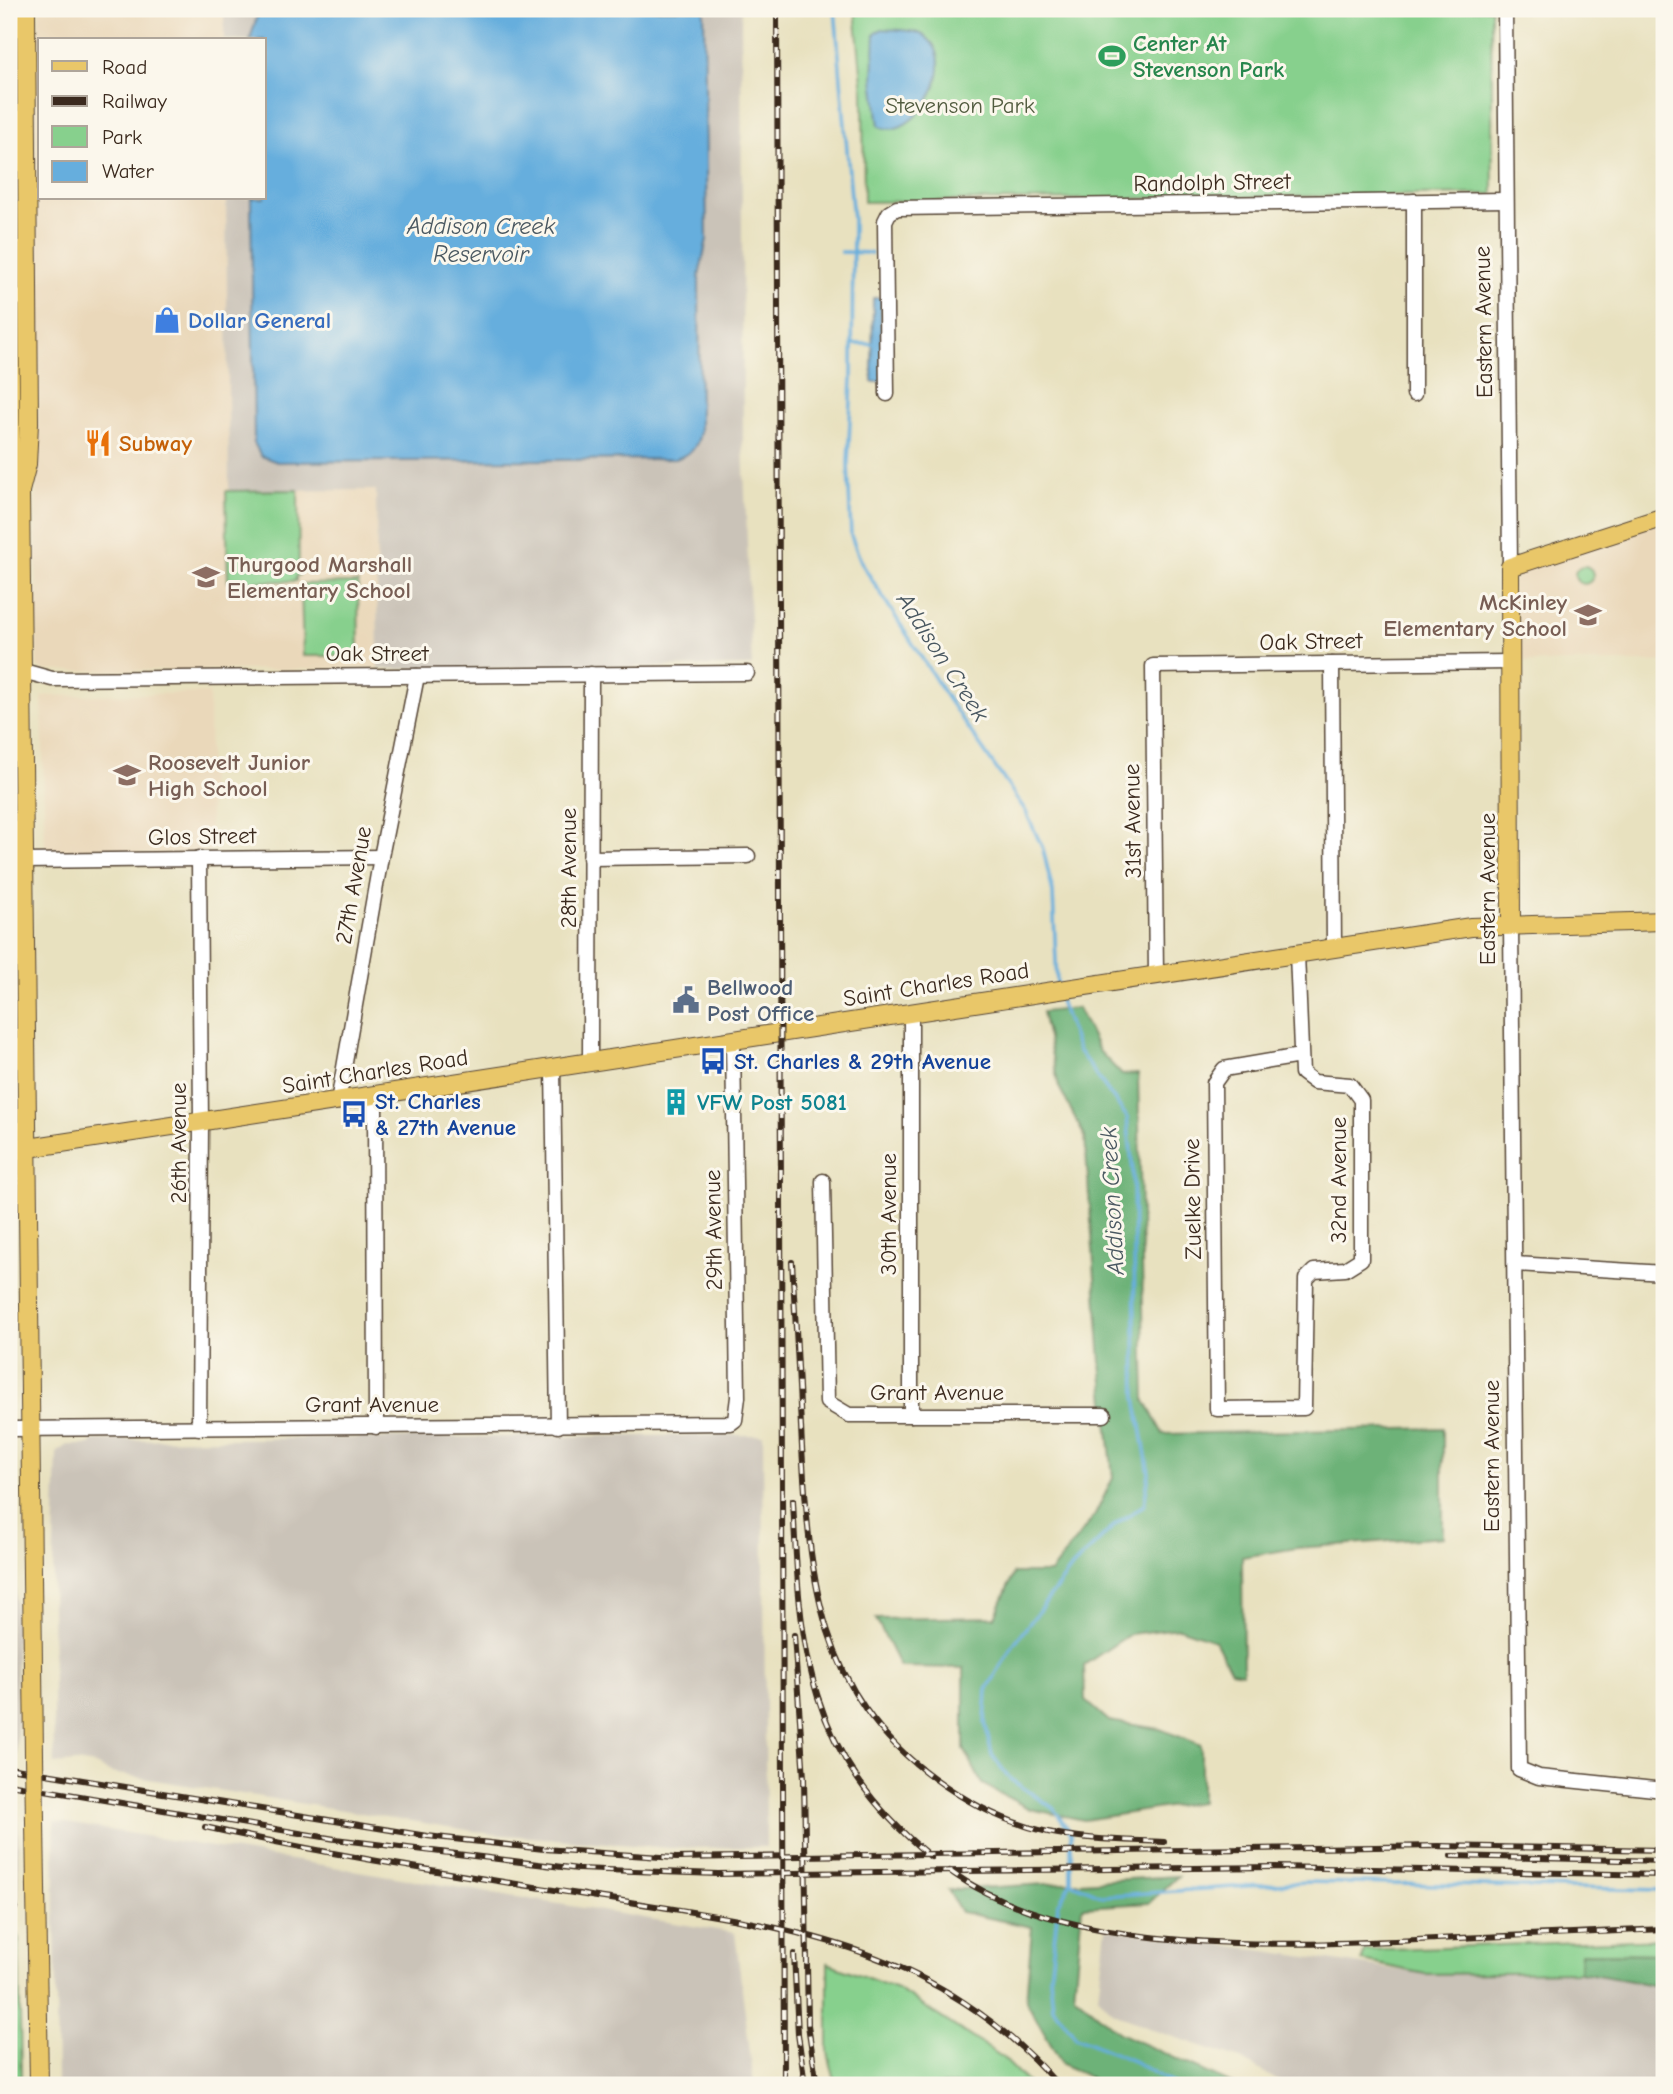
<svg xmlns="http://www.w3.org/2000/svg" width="1673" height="2094" viewBox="0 0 1673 2094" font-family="'Comic Neue',sans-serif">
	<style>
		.built { fill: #ead8ba }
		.industrial { fill: #cac3b8 }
		.green { fill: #87d08d; stroke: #617d56; stroke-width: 2 }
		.forest { fill: #6db278; stroke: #546e4b; stroke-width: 2 }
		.water { fill: #66aedd; stroke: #506c7e; stroke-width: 2 }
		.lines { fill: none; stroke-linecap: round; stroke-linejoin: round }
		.stream { stroke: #66aedd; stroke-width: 3.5 }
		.minor-casing { stroke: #554536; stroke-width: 17 }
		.major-casing { stroke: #554536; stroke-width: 20 }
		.minor { stroke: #fff; stroke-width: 14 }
		.major { stroke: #e9c769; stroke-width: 18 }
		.rail-casing { stroke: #3b2a1e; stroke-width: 6 }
		.rail { stroke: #fbf7ec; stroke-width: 3.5; stroke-dasharray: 10; stroke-linecap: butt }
		.major-bridge-casing { stroke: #554536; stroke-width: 20; stroke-linecap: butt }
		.major-bridge { stroke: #e9c769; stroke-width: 18 }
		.labels { text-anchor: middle; stroke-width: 6; stroke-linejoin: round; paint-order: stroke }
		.leisure-label { font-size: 23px; font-weight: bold; fill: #27864d; stroke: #fbf7ec; text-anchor: start }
		.park-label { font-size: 23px; fill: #525c3f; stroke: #fbf7ec }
		.street-label { font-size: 23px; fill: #3b2a1e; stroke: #fbf7ec }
		.shop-label { font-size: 23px; font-weight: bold; fill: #366cbe; stroke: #fbf7ec; text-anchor: start }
		.food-label { font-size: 23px; font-weight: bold; fill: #c56008; stroke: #fbf7ec; text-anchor: start }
		.education-label { font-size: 23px; font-weight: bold; fill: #785e54; stroke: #fbf7ec; text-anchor: start }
		.service-label { font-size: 23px; font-weight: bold; fill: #4e5e75; stroke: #fbf7ec; text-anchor: start }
		.transit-label { font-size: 23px; font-weight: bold; fill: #164399; stroke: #fbf7ec; text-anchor: start }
		.culture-label { font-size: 23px; font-weight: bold; fill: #0d838f; stroke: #fbf7ec; text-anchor: start }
		.water-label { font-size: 24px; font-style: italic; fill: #4a5861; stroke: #fbf7ec }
	</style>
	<rect width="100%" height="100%" fill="#fbf7ec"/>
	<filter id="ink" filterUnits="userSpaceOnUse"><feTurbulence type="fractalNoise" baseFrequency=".0143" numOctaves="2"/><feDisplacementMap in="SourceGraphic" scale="14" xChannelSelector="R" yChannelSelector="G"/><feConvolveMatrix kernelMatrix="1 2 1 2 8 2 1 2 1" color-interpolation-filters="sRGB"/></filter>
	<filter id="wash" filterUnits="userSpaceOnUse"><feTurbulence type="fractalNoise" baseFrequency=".00686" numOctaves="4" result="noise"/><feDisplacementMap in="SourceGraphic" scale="28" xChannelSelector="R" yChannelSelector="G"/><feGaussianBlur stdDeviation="1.57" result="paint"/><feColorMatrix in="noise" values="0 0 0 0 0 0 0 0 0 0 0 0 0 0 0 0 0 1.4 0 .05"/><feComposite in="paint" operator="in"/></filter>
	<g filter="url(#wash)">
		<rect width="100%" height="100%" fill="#e8e1bf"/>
		<g class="built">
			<polygon points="40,9 224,9 224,40 40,40 40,198 226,198 229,490 376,490 378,669 46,671 37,667 36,493 39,379 35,100"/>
			<polygon points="1664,518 1664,662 1513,662 1512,568"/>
			<polygon points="209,693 210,854 45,853 42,696"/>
		</g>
		<g class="industrial">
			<polygon points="224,9 741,9 743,444 752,666 378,669 376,490 229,491 226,198 264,198 264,40 224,40"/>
			<polygon points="763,1435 766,1847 670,1848 492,1834 111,1773 95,1765 76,1762 54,1764 52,1605 57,1452 67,1445 91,1445 92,1440"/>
			<polygon points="9,1497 13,1497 15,1514 17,1756 9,1755"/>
			<polygon points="9,1812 18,1814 19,1898 9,1896"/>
			<polygon points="54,1821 735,1933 754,2085 57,2085"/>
			<polygon points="1106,1928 1425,1974 1580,1972 1664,1986 1664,2085 1285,2085 1241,2059 1153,2030 1112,2012 1098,1996"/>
		</g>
		<g class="green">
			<polygon points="855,9 1491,9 1493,194 864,202 863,93"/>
			<polygon points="298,490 299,575 296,576 296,581 228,582 226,491"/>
			<circle cx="1584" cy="575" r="9"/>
			<polygon points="358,583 359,656 303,656 301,584"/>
			<polygon points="9,1923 14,1924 19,1940 21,2085 9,2085"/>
			<polygon points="1664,1939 1664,1954 1581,1953 1580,1972 1425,1974 1362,1961 1364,1950"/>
			<polygon points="828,1963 897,1989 1002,2057 1030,2085 836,2085 828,2053"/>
		</g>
		<g class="forest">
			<polygon points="1078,1008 1099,1051 1122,1075 1138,1074 1145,1401 1163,1434 1443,1428 1443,1537 1297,1548 1242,1557 1243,1673 1231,1671 1215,1640 1179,1628 1130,1634 1084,1665 1085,1700 1109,1721 1160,1729 1201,1745 1201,1802 1084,1820 1030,1809 982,1784 964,1749 964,1668 900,1667 876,1619 995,1617 1014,1573 1050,1573 1095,1515 1113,1478 1101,1363 1085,1137 1059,1087 1042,1012"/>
			<polygon points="1178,1876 1149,1903 1082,1907 1074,1995 1119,2033 1234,2085 1105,2085 1062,2064 1026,2001 1032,1927 961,1912 948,1890"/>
			<polygon points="1581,1953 1664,1954 1664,1987 1580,1972"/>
		</g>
		<g class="water">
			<path d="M 259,9 L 704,9 L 707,239 L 699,276 L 700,432 C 697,449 691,453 676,459 L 277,462 L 261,456 L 254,443 L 251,198 L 264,198 L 264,40 L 250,40 Z"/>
			<path d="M 882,29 C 894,30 910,29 921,34 C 968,59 913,145 879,126 L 873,79 L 875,34 Z"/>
			<polygon points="873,298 881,298 881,382 872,382"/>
		</g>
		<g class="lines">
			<g class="stream">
				<polyline points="835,9 853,220 852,379 848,463 851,536 862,564 948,699 1025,810 1043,849 1053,893 1057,984"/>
				<polyline points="841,252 871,253"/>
				<polyline points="853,344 875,344"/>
				<polyline points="1058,995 1078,1050 1127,1117 1133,1171 1136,1398 1149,1473 1144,1505 1116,1524 1073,1566 1013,1645 987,1690 985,1722 992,1755 1010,1779 1053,1808 1071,1833 1071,1882 1058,1905 1050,1978 1053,2007 1076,2037 1135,2062 1175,2085"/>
				<polyline points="1071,1882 1103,1896 1305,1882 1664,1890"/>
			</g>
		</g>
	</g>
	<g filter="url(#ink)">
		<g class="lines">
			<defs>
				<g id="minor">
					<polyline points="1505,9 1510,567"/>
					<polyline points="1414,201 1414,394"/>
					<polyline points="9,298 29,297"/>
					<polyline points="887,394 885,221 889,213 897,208 1506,200"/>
					<polyline points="1332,664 1334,948"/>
					<polyline points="9,667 52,679 747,673"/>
					<polyline points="199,858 201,1124 199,1428"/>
					<polyline points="590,858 748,856"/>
					<polyline points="23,861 381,857"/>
					<polyline points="1511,925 1519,1769 1539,1777 1664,1790"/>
					<polyline points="1297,954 1302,1073 1314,1082 1350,1085 1361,1100 1361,1259 1345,1269 1314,1271 1306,1279 1304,1408 1217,1409 1214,1083 1224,1069 1300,1056"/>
					<polyline points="1156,976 1153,666 1511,662"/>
					<polyline points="590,1062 591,674"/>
					<polyline points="553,1068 558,1426"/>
					<polyline points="375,1096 376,1427"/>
					<polyline points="338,1102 381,857 417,676"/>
					<polyline points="823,1181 827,1402 849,1415 1104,1415"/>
					<polyline points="1515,1264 1664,1273"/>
					<polyline points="911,1415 911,1013"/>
					<polyline points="9,1429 731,1423 735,1420 738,1397 733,1040"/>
					<polyline points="9,1906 10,1906"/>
				</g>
				<g id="major">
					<polyline points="26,9 29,423 27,464 20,491 34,1755"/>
					<polyline points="9,307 11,461 20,491"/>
					<polyline points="1511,925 1510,567 1664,517"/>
					<polyline points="9,1151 1471,927 1664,921"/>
				</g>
			</defs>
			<use href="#minor" class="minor-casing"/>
			<use href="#major" class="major-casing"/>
			<use href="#minor" class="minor"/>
			<use href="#major" class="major"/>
			<defs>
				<g id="rail">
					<polyline points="777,9 784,2085"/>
					<path d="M 792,1262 C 796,1323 799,1385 802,1447 C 810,1579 818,1693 934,1778 C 968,1803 1006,1823 1048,1832 C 1086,1840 1125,1840 1164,1842"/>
					<path d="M 793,1500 C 800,1651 806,1754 931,1857"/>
					<polyline points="794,1635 804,1778 808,2025 817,2085"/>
					<polyline points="9,1768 427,1836 544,1849 676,1858 1439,1846 1664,1850"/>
					<polyline points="9,1784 335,1839 578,1869 718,1874 1275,1867 1664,1875"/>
					<path d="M 205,1827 C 329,1855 454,1874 579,1894 C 762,1924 928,1935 1058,2085"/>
					<polyline points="1451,1856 1664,1861"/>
					<path d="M 950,1871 C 1071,1958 1293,1946 1436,1939 C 1512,1936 1588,1933 1664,1929"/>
					<polyline points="794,1954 798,2034 805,2085"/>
				</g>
			</defs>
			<use href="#rail" class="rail-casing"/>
			<use href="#rail" class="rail"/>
			<defs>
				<polyline id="major-bridge" points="34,1755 39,2085"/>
			</defs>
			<use href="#major-bridge" class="major-bridge-casing"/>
			<use href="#major-bridge" class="major-bridge"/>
		</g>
	</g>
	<defs>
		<symbol id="stadium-bare" viewBox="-9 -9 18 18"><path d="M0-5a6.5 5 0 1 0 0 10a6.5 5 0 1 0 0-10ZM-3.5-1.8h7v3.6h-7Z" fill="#2e9e5b" stroke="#fbf7ec" stroke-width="2.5" paint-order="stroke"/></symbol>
		<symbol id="shop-bare" viewBox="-9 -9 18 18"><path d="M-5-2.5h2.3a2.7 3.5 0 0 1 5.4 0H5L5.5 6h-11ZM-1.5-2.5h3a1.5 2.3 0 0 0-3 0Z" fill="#3f7fe0" stroke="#fbf7ec" stroke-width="2.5" paint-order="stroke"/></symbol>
		<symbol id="restaurant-bare" viewBox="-9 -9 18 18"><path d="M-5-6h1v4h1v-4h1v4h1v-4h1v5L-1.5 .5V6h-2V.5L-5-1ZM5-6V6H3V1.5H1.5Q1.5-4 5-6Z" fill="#e8710a" stroke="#fbf7ec" stroke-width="2.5" paint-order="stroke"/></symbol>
		<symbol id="school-bare" viewBox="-9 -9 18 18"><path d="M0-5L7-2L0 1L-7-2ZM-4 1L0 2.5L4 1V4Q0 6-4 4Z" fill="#8d6e63" stroke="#fbf7ec" stroke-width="2.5" paint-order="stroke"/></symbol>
		<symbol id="civic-bare" viewBox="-9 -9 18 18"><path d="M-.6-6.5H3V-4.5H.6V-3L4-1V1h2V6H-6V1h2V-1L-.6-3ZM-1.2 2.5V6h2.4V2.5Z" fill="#5c6f8a" stroke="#fbf7ec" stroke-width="2.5" paint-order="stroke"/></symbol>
		<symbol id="bus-bare" viewBox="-9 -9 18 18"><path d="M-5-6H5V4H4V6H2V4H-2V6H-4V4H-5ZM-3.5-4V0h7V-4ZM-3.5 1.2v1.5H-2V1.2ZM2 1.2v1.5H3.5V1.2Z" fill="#1a4fb4" stroke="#fbf7ec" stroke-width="2.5" paint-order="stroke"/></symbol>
		<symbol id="building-bare" viewBox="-9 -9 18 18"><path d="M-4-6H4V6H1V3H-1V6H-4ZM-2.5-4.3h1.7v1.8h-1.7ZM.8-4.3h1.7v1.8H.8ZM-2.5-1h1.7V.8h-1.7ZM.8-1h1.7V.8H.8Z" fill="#0f9aa8" stroke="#fbf7ec" stroke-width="2.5" paint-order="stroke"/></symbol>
	</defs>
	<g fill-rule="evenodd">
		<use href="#stadium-bare" x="1093" y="37" width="38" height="38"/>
		<use href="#shop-bare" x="148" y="301" width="38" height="38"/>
		<use href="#restaurant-bare" x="79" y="424" width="38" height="38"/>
		<use href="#school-bare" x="187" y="558" width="38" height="38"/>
		<use href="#school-bare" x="1569" y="596" width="38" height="38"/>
		<use href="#school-bare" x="108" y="756" width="38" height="38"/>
		<use href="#civic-bare" x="667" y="981" width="38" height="38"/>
		<use href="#bus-bare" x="694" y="1042" width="38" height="38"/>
		<use href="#building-bare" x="657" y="1083" width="38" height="38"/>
		<use href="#bus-bare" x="335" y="1095" width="38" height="38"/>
	</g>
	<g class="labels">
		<g class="leisure-label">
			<text x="1133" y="51">Center At<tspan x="1133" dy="26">Stevenson Park</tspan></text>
		</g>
		<g class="park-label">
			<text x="960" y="113">Stevenson Park</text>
		</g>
		<g class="street-label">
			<text transform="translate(1212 182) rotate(-1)" y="8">Randolph Street</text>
			<text transform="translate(1483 322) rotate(-91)" y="8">Eastern Avenue</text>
			<text transform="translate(1311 641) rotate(-1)" y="8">Oak Street</text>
			<text x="377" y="661">Oak Street</text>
			<text transform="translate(1132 821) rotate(-91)" y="8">31st Avenue</text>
			<text transform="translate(202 836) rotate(-1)" y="8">Glos Street</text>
			<text transform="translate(568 868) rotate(-90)" y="8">28th Avenue</text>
			<text transform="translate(353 885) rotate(-80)" y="8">27th Avenue</text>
			<text transform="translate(1487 889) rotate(-90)" y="8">Eastern Avenue</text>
			<text transform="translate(936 984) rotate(-9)" y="8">Saint Charles Road</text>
			<text transform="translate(375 1071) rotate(-9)" y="8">Saint Charles Road</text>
			<text transform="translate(178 1143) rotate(-90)" y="8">26th Avenue</text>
			<text transform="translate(1338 1180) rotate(-90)" y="8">32nd Avenue</text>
			<text transform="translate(1192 1199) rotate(-91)" y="8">Zuelke Drive</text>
			<text transform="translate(888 1214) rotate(-90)" y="8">30th Avenue</text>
			<text transform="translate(713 1230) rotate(-91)" y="8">29th Avenue</text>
			<text x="937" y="1400">Grant Avenue</text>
			<text x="372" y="1412">Grant Avenue</text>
			<text transform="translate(1491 1456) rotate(-90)" y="8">Eastern Avenue</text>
		</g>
		<g class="shop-label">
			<text x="188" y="328">Dollar General</text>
		</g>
		<g class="food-label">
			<text x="119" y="451">Subway</text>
		</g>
		<g class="education-label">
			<text x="227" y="572">Thurgood Marshall<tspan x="227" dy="26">Elementary School</tspan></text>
			<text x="1567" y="610" text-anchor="end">McKinley<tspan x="1567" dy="26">Elementary School</tspan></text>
			<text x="148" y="770">Roosevelt Junior<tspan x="148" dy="26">High School</tspan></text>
		</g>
		<g class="service-label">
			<text x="707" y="995">Bellwood<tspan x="707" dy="26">Post Office</tspan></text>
		</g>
		<g class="transit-label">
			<text x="734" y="1069">St. Charles &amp; 29th Avenue</text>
			<text x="375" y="1109">St. Charles<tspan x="375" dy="26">&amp; 27th Avenue</tspan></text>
		</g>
		<g class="culture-label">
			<text x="697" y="1110">VFW Post 5081</text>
		</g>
		<g class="water-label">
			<text x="481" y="234">Addison Creek<tspan x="481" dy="28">Reservoir</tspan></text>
			<text transform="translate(943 657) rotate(57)" y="8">Addison Creek</text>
			<text transform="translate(1112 1201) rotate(-93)" y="8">Addison Creek</text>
		</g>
	</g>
	<rect width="1673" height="2094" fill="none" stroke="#fbf7ec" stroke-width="35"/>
	<rect x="38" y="38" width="228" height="161" fill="#fbf7ec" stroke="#aea59a" stroke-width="2"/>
	<rect x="52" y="61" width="35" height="10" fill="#e9c769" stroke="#aea59a" stroke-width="2"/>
	<text x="102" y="74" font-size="21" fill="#3b2a1e">Road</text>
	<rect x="52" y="96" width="35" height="10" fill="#3b2a1e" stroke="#aea59a" stroke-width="2"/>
	<text x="102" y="108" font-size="21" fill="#3b2a1e">Railway</text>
	<rect x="52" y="126" width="35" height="21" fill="#87d08d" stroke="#aea59a" stroke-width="2"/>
	<text x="102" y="144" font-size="21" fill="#3b2a1e">Park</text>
	<rect x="52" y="161" width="35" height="21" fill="#66aedd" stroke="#aea59a" stroke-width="2"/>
	<text x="102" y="178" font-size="21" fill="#3b2a1e">Water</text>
</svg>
